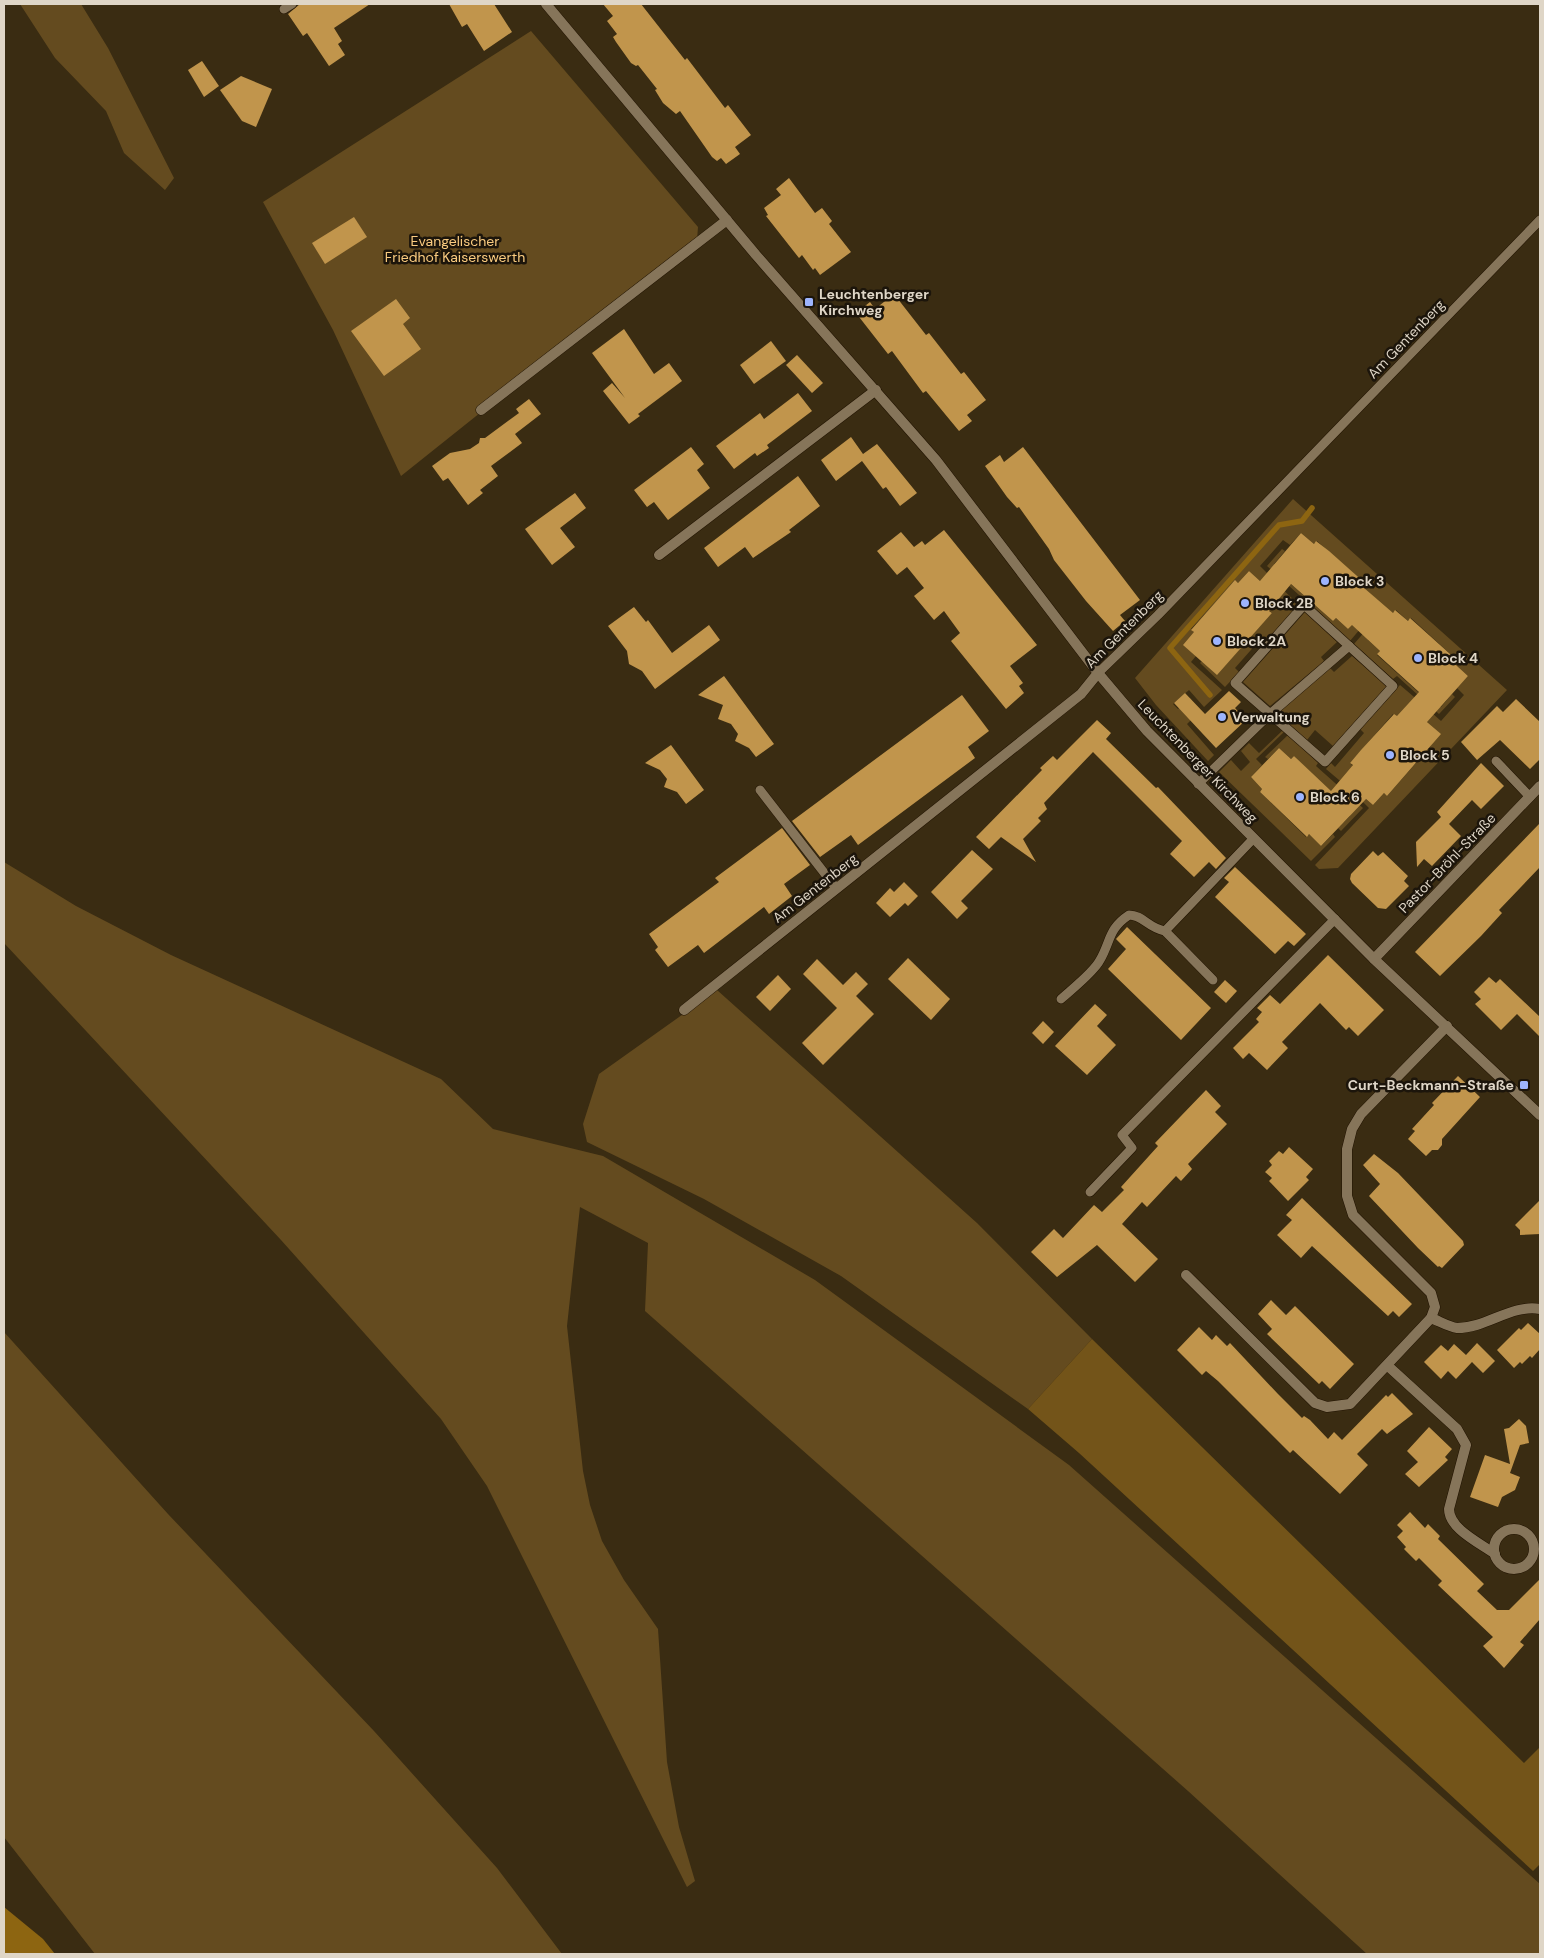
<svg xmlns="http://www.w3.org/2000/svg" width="1544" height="1958" viewBox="0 0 1544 1958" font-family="'DM Sans',sans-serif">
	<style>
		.green { fill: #644b1f }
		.forest { fill: #735419 }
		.water { fill: #8d6511 }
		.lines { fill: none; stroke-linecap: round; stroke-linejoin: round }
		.stream { stroke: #8d6511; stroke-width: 5.5 }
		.building { fill: #c1954c }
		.service-casing { stroke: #211300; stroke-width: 10 }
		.minor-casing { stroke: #211300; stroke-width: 11 }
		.service { stroke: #86755a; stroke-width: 9 }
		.minor { stroke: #86755a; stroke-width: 10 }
		.poi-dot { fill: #9db4fd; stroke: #1c150b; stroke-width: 2 }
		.labels { text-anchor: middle; stroke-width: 5; stroke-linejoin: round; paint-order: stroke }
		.park-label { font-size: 14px; fill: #fbcc80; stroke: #1c150b }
		.poi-label { font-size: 14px; font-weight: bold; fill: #dfd6c7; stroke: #1c150b; text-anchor: start }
		.street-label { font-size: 14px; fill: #dfd6c7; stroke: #1c150b }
	</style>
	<rect width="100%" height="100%" fill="#3a2c12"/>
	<g class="green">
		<polygon points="20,4 81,4 108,48 174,178 165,190 124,153 106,111 55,58"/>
		<polygon points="531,31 698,227 697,240 401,476 333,330 263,202"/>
		<polygon points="1293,499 1507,690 1338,868 1319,869 1315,865 1369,808 1358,797 1361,795 1373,805 1384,793 1387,796 1430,747 1438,732 1425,720 1432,713 1441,721 1464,695 1457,688 1468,676 1456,665 1459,662 1411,618 1408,621 1396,610 1384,622 1375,598 1363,587 1365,584 1317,541 1314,544 1301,533 1290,545 1283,540 1260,566 1268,574 1261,582 1249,571 1238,583 1235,581 1191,629 1194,632 1196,656 1191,662 1222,690 1204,707 1189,690 1173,704 1178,709 1190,698 1200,711 1187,724 1214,755 1208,761 1156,705 1135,678"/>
		<polygon points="1282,549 1285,551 1274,564 1287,574 1284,578 1333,621 1336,618 1348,629 1359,616 1366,622 1350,641 1267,566"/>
		<polygon points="1273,580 1299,605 1262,645 1258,642 1235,668 1239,672 1225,687 1200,663 1202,661 1228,662 1272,613 1269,610"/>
		<polygon points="1305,612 1337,642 1321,657 1324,661 1270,706 1243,682"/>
		<polygon points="1373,622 1379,628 1368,640 1380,651 1377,655 1426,699 1441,707 1452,694 1455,697 1439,714 1397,676 1393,679 1354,644"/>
		<polygon points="1352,656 1387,686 1333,746 1315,730 1307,740 1277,713 1330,668 1334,672"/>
		<polygon points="1400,685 1427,708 1397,717 1393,714 1350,763 1353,766 1352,791 1326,769 1331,763 1335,767 1364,733 1360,729"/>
		<polygon points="1283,730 1284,732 1256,759 1262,765 1251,777 1262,789 1260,792 1306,837 1309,834 1321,846 1333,834 1335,837 1311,861 1219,772 1231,760 1241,771 1250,762 1241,751 1249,743 1259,753"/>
		<polygon points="1288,735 1318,763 1316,766 1363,808 1341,831 1338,828 1350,816 1294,756 1291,759 1279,748 1268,759 1265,757"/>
		<polygon points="4,862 76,906 171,955 441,1079 493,1129 603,1156 815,1280 1069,1465 1540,1884 1540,1954 1367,1954 1188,1791 645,1311 648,1243 580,1207 567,1326 583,1471 590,1505 602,1541 624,1580 658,1629 667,1762 679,1827 695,1881 687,1887 487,1486 441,1419 281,1240 4,943"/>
		<polygon points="717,990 977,1223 1092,1339 1028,1409 841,1276 704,1199 587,1142 583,1124 599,1074"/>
		<polygon points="4,1332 168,1514 374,1731 497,1868 562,1954 95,1954 4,1837"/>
	</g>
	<polygon class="forest" points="1092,1339 1524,1763 1540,1747 1540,1864 1533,1871 1079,1453 1028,1409"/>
	<polygon class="water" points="4,1907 43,1939 55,1954 4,1954"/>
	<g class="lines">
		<polyline class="stream" points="1210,695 1170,648 1279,525 1302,521 1312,508"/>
	</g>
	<g class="building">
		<polygon points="300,4 370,4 334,28 342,41 338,44 345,55 329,66 307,33 303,36 288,14"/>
		<polygon points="449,4 494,4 512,32 484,51 467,24 462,27"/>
		<polygon points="603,4 641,4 685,60 687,58 725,108 728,105 751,135 735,147 740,154 726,164 721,158 717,161 712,157 680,111 676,114 663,103 655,90 657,89 638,65 636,66 631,63 616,42 613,37 617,34 607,21 613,16"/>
		<polygon points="202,61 219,86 204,97 188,70"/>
		<polygon points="241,76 272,89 256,127 242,121 220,90"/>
		<polygon points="789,178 815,213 822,208 832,221 829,224 851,252 820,275 815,268 813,270 802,255 799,258 766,216 768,215 764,208 781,195 776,189"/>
		<polygon points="354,217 367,237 325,264 312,243"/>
		<polygon points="894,294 926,335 929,333 961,374 964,372 986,400 967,415 972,421 959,431 926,391 923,393 892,351 888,354 856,313 870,302 875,309"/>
		<polygon points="396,299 410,318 403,324 421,349 384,376 351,331"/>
		<polygon points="624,329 654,374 669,363 682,381 638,414 640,416 629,424 603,391 612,383 625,398 592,353"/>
		<polygon points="771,341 786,361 754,384 740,365"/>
		<polygon points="797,355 823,383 812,393 786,365"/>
		<polygon points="798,393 812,411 767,445 769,448 757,456 755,453 734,469 716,446 760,413 764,419"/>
		<polygon points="529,399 541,414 515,434 522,443 491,466 498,476 480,490 483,493 468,505 448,478 443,481 432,466 450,453 470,449 479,443 480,438 485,438 519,413 516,409"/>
		<polygon points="851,437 863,454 877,444 917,493 900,506 886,487 883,489 862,461 836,481 821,460"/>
		<polygon points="691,447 704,464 697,470 710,488 668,520 654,502 647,507 634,490"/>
		<polygon points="1023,447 1140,600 1120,615 1125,621 1113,631 1086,601 1054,560 1049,549 1019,507 1017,508 1007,497 985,466 1000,455 1004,462"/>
		<polygon points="798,476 820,506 789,530 791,532 753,558 745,547 718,567 704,548"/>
		<polygon points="575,493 586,508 560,528 575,547 552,565 525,529"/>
		<polygon points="944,530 1037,645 1010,666 1023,683 1019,686 1024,693 1006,709 951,641 960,633 944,611 934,620 914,596 924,588 907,567 897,575 877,551 901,532 914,547 922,541 925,545"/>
		<polygon points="1301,533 1314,544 1316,541 1329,551 1366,584 1363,587 1393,613 1395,610 1408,621 1410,618 1459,662 1456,665 1468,676 1427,722 1441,734 1387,796 1384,793 1373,805 1366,799 1321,846 1309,834 1307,837 1260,792 1262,789 1251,777 1279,748 1291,759 1294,756 1331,791 1353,765 1350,763 1361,750 1394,714 1397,716 1419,692 1377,654 1380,651 1352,625 1348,629 1336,618 1333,621 1291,584 1269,611 1272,613 1217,675 1183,645 1194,632 1191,630 1235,580 1238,583 1249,571 1260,581"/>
		<polygon points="634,607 646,622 648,620 672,653 709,625 720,640 655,689 642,671 629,664 627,651 608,626"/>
		<polygon points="724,676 774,744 756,757 749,748 735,741 738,734 731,724 718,719 723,705 698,695"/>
		<polygon points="1229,691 1241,702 1235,708 1246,720 1216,748 1174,703 1185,693 1205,714"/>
		<polygon points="962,695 989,731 968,747 975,758 858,845 851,835 820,857 792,821"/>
		<polygon points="1516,699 1540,722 1540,759 1530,769 1500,740 1477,760 1461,742 1497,706 1503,712"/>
		<polygon points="1097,720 1111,733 1106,739 1156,788 1158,787 1226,858 1216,869 1209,862 1194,877 1170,854 1182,841 1093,752 1044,803 1047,809 1038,818 1041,821 1023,839 1036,862 1001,837 989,849 976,837 1042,770 1040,768 1053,756 1057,760"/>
		<polygon points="671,745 704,790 686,804 677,792 664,787 667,779 660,770 645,763"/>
		<polygon points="1481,763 1504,786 1481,809 1472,800 1449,824 1461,836 1432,866 1424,859 1417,867 1416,842 1441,817 1437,812"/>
		<polygon points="1540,823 1540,867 1499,910 1502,913 1481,936 1440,976 1415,952"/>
		<polygon points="782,828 810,865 784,884 792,896 769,914 764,907 704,953 698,945 668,967 655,950 658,947 649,934 719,882 715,878"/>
		<polygon points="972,850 993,869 961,901 968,908 957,919 931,892"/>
		<polygon points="1373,851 1378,856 1383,852 1408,876 1404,881 1409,886 1386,909 1378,908 1352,883 1350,879 1351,874"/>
		<polygon points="1235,867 1306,934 1294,946 1288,941 1275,954 1215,897 1229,882 1224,878"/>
		<polygon points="904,882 918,896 908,906 905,903 890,917 876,903 890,888 894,892"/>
		<polygon points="1127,927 1211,1008 1181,1040 1108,969 1126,949 1116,939"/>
		<polygon points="1328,955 1384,1010 1358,1036 1349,1027 1346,1030 1320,1003 1282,1042 1288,1048 1267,1070 1249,1053 1243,1059 1233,1048 1259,1022 1256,1019 1262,1012 1257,1008 1270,995 1280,1004"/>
		<polygon points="908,958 950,999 931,1020 888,979"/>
		<polygon points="817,959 843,985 856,972 868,984 856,996 874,1014 823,1065 802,1043 837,1008 803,974"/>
		<polygon points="778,975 791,989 770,1011 756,997"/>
		<polygon points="1489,977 1496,983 1500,979 1540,1017 1540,1037 1517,1014 1501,1030 1475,1004 1481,999 1474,992"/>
		<polygon points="1225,980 1237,991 1226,1003 1214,992"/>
		<polygon points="1095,1004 1107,1015 1097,1026 1116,1045 1087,1075 1055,1046"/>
		<polygon points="1043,1021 1054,1032 1043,1044 1032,1033"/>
		<polygon points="1458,1076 1480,1097 1442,1139 1442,1145 1438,1150 1432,1150 1426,1156 1408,1139 1415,1131 1412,1129 1434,1105 1432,1103"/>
		<polygon points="1206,1090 1221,1106 1215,1112 1227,1124 1188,1164 1192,1169 1181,1181 1176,1176 1147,1207 1142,1202 1122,1224 1158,1259 1135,1282 1097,1245 1057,1277 1031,1252 1054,1229 1063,1238 1094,1205 1102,1212 1124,1190 1121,1187 1158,1146 1155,1143"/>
		<polygon points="1289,1147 1313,1169 1306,1177 1309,1180 1288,1201 1269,1181 1272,1178 1265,1172 1272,1165 1269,1161 1279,1151 1283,1154"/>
		<polygon points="1374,1154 1398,1173 1463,1241 1464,1245 1442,1268 1439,1266 1438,1267 1418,1248 1369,1196 1380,1184 1363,1165"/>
		<polygon points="1302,1198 1412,1304 1399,1317 1393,1311 1388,1316 1312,1246 1301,1258 1277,1235 1292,1220 1286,1215"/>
		<polygon points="1540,1200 1540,1234 1520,1235 1520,1230 1515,1225"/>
		<polygon points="1271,1300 1286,1315 1295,1306 1354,1364 1330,1389 1322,1381 1319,1384 1267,1334 1272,1329 1258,1314"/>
		<polygon points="1528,1323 1540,1334 1540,1349 1532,1358 1530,1356 1522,1364 1520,1362 1514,1368 1497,1350 1519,1328 1521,1330"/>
		<polygon points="1199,1327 1212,1340 1216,1335 1227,1346 1230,1343 1278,1394 1302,1418 1304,1416 1310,1420 1328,1439 1334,1432 1342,1440 1386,1395 1388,1397 1392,1393 1413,1414 1387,1434 1382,1429 1357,1454 1368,1465 1340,1494 1293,1450 1290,1453 1218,1381 1206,1371 1202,1375 1177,1350"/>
		<polygon points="1477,1343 1495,1361 1483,1373 1472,1362 1456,1379 1448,1371 1441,1379 1424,1362 1441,1345 1448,1351 1454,1344 1466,1355"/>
		<polygon points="1519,1419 1526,1426 1529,1443 1520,1445 1510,1473 1520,1477 1515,1490 1502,1497 1498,1507 1470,1497 1485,1455 1510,1464 1504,1429 1509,1428"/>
		<polygon points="1429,1427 1452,1449 1445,1457 1448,1460 1419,1487 1405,1474 1418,1462 1407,1451"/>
		<polygon points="1410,1512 1425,1528 1428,1524 1440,1536 1438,1539 1484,1584 1477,1591 1497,1610 1509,1610 1540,1579 1540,1619 1520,1642 1524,1645 1504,1668 1483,1646 1493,1637 1438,1585 1442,1581 1419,1558 1416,1561 1404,1549 1406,1547 1397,1537 1403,1531 1397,1525"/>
	</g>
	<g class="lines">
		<defs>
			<g id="service">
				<polyline points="284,9 292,4"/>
				<polygon points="1304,605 1393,686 1325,762 1235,683"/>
				<polyline points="1098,673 1158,615 1540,220"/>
				<polyline points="1496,761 1530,797"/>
				<polyline points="1198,784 1270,714 1349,646"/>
				<polyline points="760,790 836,888"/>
				<polyline points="1213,980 1165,931 1253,839"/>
				<path d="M 1061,999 C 1072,989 1094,972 1100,960 C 1111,941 1108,929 1129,915 C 1143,915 1148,928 1165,931"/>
				<polyline points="1090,1192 1132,1148 1122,1135 1335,919"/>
			</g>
			<g id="minor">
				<polyline points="546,4 756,255 936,460 1098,673 1147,731 1374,959 1540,1115"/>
				<polyline points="481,410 727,220"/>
				<polyline points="659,555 876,390"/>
				<polyline points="1374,959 1540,786"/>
				<polyline points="684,1010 1081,694 1098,673"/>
				<polyline points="1186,1275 1315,1403 1327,1407 1350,1404 1431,1318 1435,1307 1431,1293 1353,1215 1347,1196 1347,1149 1352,1129 1361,1114 1447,1026"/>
				<path d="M 1431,1318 C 1439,1321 1449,1327 1457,1328 C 1487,1328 1511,1304 1540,1309"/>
				<path d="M 1388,1366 L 1457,1429 L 1466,1445 L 1449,1509 C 1449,1529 1480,1543 1495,1554"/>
				<circle cx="1514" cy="1549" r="20"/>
			</g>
		</defs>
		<use href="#service" class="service-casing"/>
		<use href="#minor" class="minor-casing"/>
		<use href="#service" class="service"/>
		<use href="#minor" class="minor"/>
	</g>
	<g class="poi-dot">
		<rect x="804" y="297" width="10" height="10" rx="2.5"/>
		<circle cx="1325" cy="581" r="5"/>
		<circle cx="1245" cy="603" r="5"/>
		<circle cx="1217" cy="641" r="5"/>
		<circle cx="1418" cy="658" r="5"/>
		<circle cx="1222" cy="717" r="5"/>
		<circle cx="1390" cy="755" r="5"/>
		<circle cx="1300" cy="797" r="5"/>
		<rect x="1519" y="1080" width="10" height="10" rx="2.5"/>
	</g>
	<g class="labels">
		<g class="park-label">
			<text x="455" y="246">Evangelischer<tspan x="455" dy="16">Friedhof Kaiserswerth</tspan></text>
		</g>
		<g class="poi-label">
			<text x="819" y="299">Leuchtenberger<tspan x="819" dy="16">Kirchweg</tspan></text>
			<text x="1335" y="586">Block 3</text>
			<text x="1255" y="608">Block 2B</text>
			<text x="1227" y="646">Block 2A</text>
			<text x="1428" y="663">Block 4</text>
			<text x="1232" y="722">Verwaltung</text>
			<text x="1400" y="760">Block 5</text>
			<text x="1310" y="802">Block 6</text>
			<text x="1514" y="1090" text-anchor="end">Curt-Beckmann-Straße</text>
		</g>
		<g class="street-label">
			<text transform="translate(1406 339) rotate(-46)" y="5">Am Gentenberg</text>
			<text transform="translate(1124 629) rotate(-45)" y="5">Am Gentenberg</text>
			<text transform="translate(1198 761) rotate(46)" y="5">Leuchtenberger Kirchweg</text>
			<text transform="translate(1447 863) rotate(-46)" y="5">Pastor-Bröhl-Straße</text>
			<text transform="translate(815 888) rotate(-38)" y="5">Am Gentenberg</text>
		</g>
	</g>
	<rect width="1544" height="1958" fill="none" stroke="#dfd6c7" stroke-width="10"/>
</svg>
